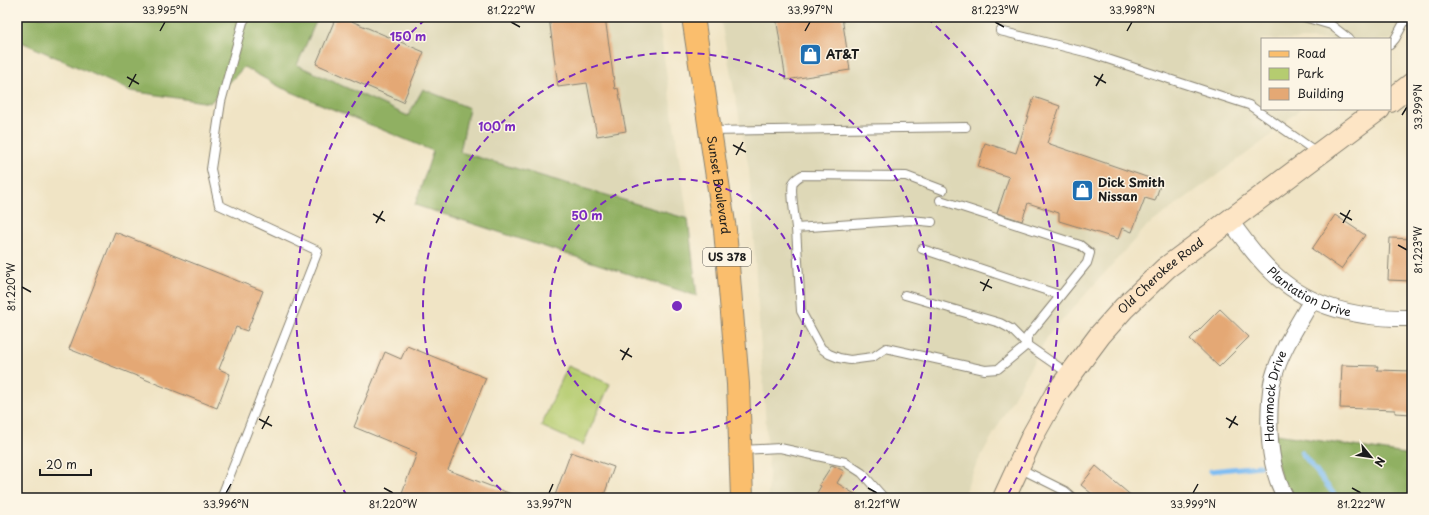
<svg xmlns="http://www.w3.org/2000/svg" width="1429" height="515" viewBox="0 0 1429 515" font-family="'Playpen Sans',sans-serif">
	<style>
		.built { fill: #ded8b7 }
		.green { fill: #b5cc70; stroke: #687446 }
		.forest { fill: #90b062; stroke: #56663f }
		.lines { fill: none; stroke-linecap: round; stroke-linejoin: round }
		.stream { stroke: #7fbef3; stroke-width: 5 }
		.building { fill: #e4a874 }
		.lane-casing { stroke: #868070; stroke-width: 10 }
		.street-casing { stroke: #868070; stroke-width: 18 }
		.secondary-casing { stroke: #868070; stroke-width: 24 }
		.primary-casing { stroke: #868070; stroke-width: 24 }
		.lane { stroke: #fff; stroke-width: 8 }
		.street { stroke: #fff; stroke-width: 16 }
		.secondary { stroke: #fde5c5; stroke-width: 22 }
		.primary { stroke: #fabe6d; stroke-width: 22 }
		.ticks { fill: none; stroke: #1c1c1c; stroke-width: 1.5 }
		.ring { fill: none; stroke: #7b2cbf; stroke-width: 2; stroke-dasharray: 7 5 }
		.labels { text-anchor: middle; stroke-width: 3; stroke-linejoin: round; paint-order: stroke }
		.shield { fill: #fcf5e5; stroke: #5f5d58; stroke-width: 1 }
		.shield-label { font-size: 11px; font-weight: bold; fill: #1c1c1c }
		.poi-label { font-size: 12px; font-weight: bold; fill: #1c1c1c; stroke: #fcf5e5; text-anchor: start }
		.street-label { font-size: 12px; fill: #1c1c1c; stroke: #fcf5e5 }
		.centre { fill: #7b2cbf; stroke: #fcf5e5; stroke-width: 2 }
		.ring-label { font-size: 12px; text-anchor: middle; font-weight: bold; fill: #7b2cbf; stroke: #fcf5e5; stroke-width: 3; stroke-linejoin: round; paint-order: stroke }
		.neatline { fill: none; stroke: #1c1c1c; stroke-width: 1.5 }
		.ticks-label { font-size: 10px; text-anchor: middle; fill: #1c1c1c }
	</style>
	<rect width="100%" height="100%" fill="#fcf5e5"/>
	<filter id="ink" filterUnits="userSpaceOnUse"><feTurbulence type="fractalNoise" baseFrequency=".025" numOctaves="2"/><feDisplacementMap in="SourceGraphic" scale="8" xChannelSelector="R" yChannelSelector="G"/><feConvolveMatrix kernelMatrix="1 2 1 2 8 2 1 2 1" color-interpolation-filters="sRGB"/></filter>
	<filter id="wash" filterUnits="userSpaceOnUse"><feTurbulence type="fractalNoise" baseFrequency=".012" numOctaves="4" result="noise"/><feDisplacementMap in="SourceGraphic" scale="16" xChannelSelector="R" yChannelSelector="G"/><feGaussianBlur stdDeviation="0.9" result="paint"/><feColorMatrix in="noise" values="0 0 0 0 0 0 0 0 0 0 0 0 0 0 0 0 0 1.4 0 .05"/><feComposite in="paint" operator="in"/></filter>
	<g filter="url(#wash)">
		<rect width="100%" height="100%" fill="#f0e4c5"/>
		<g class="built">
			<polygon points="318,17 658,17 688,219 460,152 469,108 423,89 408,116 297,65"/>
			<polygon points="720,17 1412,17 1412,24 1390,40 1262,39 1262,109 1300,109 1265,140 1146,227 1048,336 976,465 962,498 768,498 769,472 749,169"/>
		</g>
		<polygon class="green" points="568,366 610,384 583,445 541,426"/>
		<g class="forest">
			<polygon points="17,17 318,17 297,65 408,116 423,89 469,108 460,152 688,219 697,296 415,205 433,151 282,88 244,67 210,103 131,91 17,40"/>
			<polygon points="1270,433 1412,455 1412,498 1286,498"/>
		</g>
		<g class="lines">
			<g class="stream">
				<polyline points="1301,452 1337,498"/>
				<polyline points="1211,471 1260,466"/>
			</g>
		</g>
		<g id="blocks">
			<g class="building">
				<polygon points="336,17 342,17 424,52 403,102 316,64"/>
				<polygon points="549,17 605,17 615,89 618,88 626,131 597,136 587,83 558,87"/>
				<polygon points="776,17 842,17 850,70 786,80"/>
				<polygon points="1034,97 1060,106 1047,143 1161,182 1155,201 1145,198 1132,232 1122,228 1118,239 1059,221 1059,213 1028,203 1022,221 997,213 1009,177 978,167 985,143 1016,153"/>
				<polygon points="1335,215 1365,235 1341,269 1312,249"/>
				<polygon points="115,232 263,291 247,331 236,327 219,369 230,374 217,408 69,349"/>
				<polygon points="1390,238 1412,239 1412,281 1388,280"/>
				<polygon points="1220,309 1249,337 1219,367 1190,339"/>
				<polygon points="407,346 486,378 448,470 519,497 519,498 400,498 417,453 354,427 385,352 401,359"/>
				<polygon points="1342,365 1378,366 1377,370 1412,371 1412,414 1395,413 1395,410 1340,408"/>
				<polygon points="571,452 614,467 603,498 554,498"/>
				<polygon points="832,465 844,471 837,483 861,498 814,498 821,486 819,485"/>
				<polygon points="1096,466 1134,498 1097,498 1081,485"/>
			</g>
		</g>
	</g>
	<g filter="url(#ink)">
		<use href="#blocks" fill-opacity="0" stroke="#868070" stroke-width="1"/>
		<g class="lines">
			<defs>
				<g id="lane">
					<polyline points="1304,17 1331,25 1349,39"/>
					<polyline points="1000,31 1089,53 1249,105 1318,153"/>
					<polyline points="1390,45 1395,39 1407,17"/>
					<polyline points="711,131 966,127"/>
					<polyline points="940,200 1080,245 1090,253 1087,263 1027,337 1027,345 1069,374"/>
					<path d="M 796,228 C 795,218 790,191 793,183 C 795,179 799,177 802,175 L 906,176 L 943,190"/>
					<polyline points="922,249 1060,295"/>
					<polyline points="905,295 1000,323 1011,329 1027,345 998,369 985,370 886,348 873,357 850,360 839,358 829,354 821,348 801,311 796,228 910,220 932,222"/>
					<polyline points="742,450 780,448 845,462 862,473 884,498"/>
					<polyline points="1019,468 1065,491 1073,498"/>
					<polyline points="221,498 318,251 219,205 211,169 221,102 243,22 246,17"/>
				</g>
				<g id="street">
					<path id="s1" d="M 1230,221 C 1243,238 1255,256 1271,271 C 1309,309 1360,319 1412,318"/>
					<path id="s2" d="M 1286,498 C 1270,471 1268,431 1270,400 C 1271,393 1271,385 1273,379 C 1281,350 1297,326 1312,300"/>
				</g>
				<g id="secondary">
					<polyline points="1390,101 1412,84"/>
					<path id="s3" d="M 1004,498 L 1033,435 L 1056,394 L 1100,335 L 1124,308 L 1166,268 L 1379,109"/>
				</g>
				<g id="primary">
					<path id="s4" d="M 693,17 L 725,230 L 738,384 L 742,498"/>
				</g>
			</defs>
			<use href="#lane" class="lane-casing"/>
			<use href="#street" class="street-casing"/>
			<use href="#secondary" class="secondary-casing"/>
			<use href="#primary" class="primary-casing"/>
			<use href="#lane" class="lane"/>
			<use href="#street" class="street"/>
			<use href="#secondary" class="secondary"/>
			<use href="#primary" class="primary"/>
		</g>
	</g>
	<path class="ticks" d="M 511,22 L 520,27M 995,22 L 1004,27M 160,31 L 165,22M 805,31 L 810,22M 1127,31 L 1132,22M 1094,76 L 1106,83M 127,77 L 139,84M 1096,86 L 1103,74M 129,87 L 136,74M 1402,115 L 1407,107M 733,145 L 746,152M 736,155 L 743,142M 1340,213 L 1352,220M 373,214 L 385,221M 376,223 L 383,211M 1343,223 L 1350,210M 1398,245 L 1407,250M 980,282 L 992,288M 22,287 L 31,292M 983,291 L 989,279M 620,350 L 632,357M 622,360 L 629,348M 1226,418 L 1238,425M 259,419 L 272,426M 1229,428 L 1236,416M 262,429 L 269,416M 384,488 L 393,493M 868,488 L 877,493M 1352,488 L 1361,493M 226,493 L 231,484M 549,493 L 553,484M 1193,493 L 1198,484"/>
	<g class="ring">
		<circle cx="677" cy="306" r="127"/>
		<path d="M510 498A254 254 0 1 1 844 498"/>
		<path d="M347 496A381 381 0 0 1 427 18M927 18A381 381 0 0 1 1007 496"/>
	</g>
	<defs>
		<symbol id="shop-square" viewBox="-11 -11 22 22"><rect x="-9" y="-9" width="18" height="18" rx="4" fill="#1f6fb2" stroke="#fcf5e5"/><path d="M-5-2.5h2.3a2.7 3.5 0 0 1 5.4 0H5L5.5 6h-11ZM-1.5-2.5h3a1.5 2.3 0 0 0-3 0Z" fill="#fff"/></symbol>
	</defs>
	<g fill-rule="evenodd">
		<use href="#shop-square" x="798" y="42" width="25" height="25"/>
		<use href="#shop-square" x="1070" y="178" width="25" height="25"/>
	</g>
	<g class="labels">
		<rect class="shield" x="703" y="248" width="48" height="18" rx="3"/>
		<g class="shield-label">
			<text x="727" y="261">US 378</text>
		</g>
		<g class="poi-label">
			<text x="826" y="59">AT&amp;T</text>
			<text x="1098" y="187">Dick Smith<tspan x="1098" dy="14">Nissan</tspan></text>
		</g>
		<g class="street-label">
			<text dy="4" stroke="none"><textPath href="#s4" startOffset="170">Sunset Boulevard</textPath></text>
			<text dy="4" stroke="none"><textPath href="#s3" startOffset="275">Old Cherokee Road</textPath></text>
			<text dy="4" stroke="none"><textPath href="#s1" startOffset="109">Plantation Drive</textPath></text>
			<text dy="4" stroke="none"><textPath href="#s2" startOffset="105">Hammock Drive</textPath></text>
		</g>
	</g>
	<circle cx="677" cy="306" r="6" class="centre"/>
	<g class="ring-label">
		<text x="408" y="41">150 m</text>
		<text x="497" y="131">100 m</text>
		<text x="587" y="220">50 m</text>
	</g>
	<rect width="1429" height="515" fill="none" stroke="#fcf5e5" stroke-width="44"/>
	<rect x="1261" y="38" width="130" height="72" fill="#fcf5e5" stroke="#a29e95"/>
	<rect x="1269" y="51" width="20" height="6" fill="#fabe6d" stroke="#a29e95"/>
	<text x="1297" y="58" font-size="12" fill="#1c1c1c">Road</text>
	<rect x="1269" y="68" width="20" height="12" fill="#b5cc70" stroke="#a29e95"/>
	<text x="1297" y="78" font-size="12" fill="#1c1c1c">Park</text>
	<rect x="1269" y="88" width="20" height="12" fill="#e4a874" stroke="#a29e95"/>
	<text x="1297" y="98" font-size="12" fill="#1c1c1c">Building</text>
	<g transform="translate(1371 457) rotate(119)" stroke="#fcf5e5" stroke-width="3" paint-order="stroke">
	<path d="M0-3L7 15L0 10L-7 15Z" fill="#1c1c1c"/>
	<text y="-6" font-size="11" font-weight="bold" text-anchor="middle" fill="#1c1c1c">N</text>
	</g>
	<path d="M40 469v6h51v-6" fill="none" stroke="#1c1c1c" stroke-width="2"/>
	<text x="46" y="469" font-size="12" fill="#1c1c1c" stroke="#fcf5e5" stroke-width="3" paint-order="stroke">20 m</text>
	<rect x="22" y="22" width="1385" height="471" class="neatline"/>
	<g class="ticks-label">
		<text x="165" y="14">33.995°N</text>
		<text x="511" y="14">81.222°W</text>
		<text x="810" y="14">33.997°N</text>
		<text x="995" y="14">81.223°W</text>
		<text x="1132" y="14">33.998°N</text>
		<text transform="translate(1418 107) rotate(-90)" y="4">33.999°N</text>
		<text transform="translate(1418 250) rotate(-90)" y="4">81.223°W</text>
		<text transform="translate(11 287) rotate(-90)" y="4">81.220°W</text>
		<text x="226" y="508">33.996°N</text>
		<text x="393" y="508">81.220°W</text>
		<text x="549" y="508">33.997°N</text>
		<text x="877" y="508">81.221°W</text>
		<text x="1193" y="508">33.999°N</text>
		<text x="1361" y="508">81.222°W</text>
	</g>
</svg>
